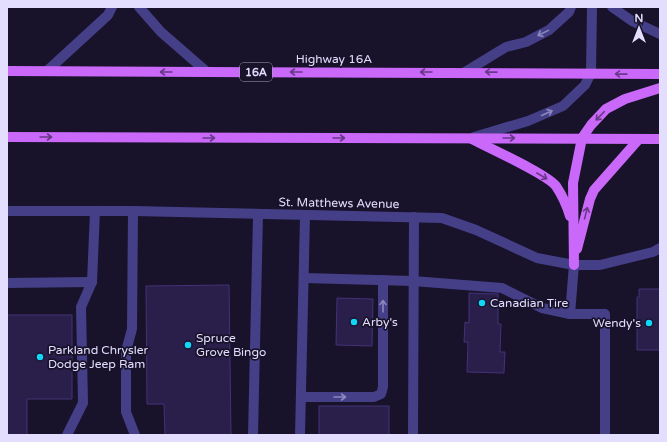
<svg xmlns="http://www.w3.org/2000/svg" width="667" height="442" viewBox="0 0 667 442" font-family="'Varela Round',sans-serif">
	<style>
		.building { fill: #2a1f4b; stroke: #433277 }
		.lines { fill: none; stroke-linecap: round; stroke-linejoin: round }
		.minor { stroke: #453f88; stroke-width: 10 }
		.major { stroke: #ca69f9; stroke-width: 10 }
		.oneway { stroke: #8c87bd }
		.oneway2 { stroke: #683988 }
		.poi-dot { fill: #12d6f6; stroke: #18122b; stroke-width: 1.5 }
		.labels { text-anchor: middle; stroke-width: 3.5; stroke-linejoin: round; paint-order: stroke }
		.shield { fill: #18122b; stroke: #a6a1bf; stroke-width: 1 }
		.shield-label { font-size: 11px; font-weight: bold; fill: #e3defe }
		.street-label { font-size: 12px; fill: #e3defe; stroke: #18122b }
		.poi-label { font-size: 12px; fill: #e3defe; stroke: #18122b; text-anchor: start }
	</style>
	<rect width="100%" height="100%" fill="#18122b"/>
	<g class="building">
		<polygon points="229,285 231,435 165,435 164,404 147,404 146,286"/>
		<polygon points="639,289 660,289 660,350 637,350 637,297 639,297"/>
		<polygon points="469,293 498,294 498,324 501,324 500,352 505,352 504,373 467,372 468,342 464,342 465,322 469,323"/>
		<polygon points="337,298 373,299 372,346 336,345"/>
		<polygon points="7,315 72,315 72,399 27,399 27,435 7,435"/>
		<rect x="319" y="406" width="70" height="29"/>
	</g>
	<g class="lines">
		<g class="minor">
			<polyline points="139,7 161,32 207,72"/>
			<polyline points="612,7 632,21 660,34"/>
			<polyline points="47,71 108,15 112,7"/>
			<polyline points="465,72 506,47 526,42 549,30 569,12 571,7"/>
			<polyline points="474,137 528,121 563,106 585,85 591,73 592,7"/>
			<polyline points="7,211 133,211 442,218 476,230 537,258 574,265 600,265 653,252 660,248"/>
			<polyline points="133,211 132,329 126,351 126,412 135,435"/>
			<polyline points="304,278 413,281 502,288 542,308 570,314 605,314 605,435"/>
			<polyline points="7,283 92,282"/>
			<polyline points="570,314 574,265"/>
			<polyline points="301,397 374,397 381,394 383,387 383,280"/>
			<polyline points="67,435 83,403 81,307 92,282 95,211"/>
			<polyline points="253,435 258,215"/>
			<polyline points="300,435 305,215"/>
			<polyline points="413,435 414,217"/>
		</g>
		<g class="major">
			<polyline points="7,71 660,74"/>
			<polyline points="7,137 660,139"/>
			<path d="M 472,139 C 489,148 547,174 556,186 C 562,195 567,206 570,216"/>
			<polyline points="577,249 590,199 594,190 639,139"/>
			<polyline points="574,265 573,183 582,138 591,125 606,109 625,99 660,88"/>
		</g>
	</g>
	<defs><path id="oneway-shaft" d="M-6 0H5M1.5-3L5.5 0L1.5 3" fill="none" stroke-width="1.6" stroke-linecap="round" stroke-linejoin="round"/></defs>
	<g class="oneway">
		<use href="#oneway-shaft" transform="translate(543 33) rotate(154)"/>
		<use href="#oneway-shaft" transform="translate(547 113) rotate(-24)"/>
		<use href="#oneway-shaft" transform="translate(383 306) rotate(-90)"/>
		<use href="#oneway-shaft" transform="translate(340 397)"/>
	</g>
	<g class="oneway2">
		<use href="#oneway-shaft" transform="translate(166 72) rotate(-180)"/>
		<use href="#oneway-shaft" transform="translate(296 72) rotate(180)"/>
		<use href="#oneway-shaft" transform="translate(426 72) rotate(180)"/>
		<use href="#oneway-shaft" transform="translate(491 72) rotate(-179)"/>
		<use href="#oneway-shaft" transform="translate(621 74) rotate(-179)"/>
		<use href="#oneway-shaft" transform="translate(600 116) rotate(134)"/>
		<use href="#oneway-shaft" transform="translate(46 137)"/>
		<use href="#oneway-shaft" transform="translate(209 138)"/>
		<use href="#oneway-shaft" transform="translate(339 138)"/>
		<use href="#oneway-shaft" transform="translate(509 138)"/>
		<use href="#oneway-shaft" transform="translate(542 176) rotate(30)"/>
		<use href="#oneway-shaft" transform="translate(586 213) rotate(-76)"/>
	</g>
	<g class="poi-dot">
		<circle cx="482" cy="303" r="4"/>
		<circle cx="354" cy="322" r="4"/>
		<circle cx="649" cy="323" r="4"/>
		<circle cx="188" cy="345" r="4"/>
		<circle cx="40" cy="357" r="4"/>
	</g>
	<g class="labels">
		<rect class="shield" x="240" y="63" width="32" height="18" rx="3"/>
		<g class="shield-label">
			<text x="256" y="76">16A</text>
		</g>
		<g class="street-label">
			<text x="334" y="63">Highway 16A</text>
			<text transform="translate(339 203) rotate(1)" y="4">St. Matthews Avenue</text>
		</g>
		<g class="poi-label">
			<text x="490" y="307">Canadian Tire</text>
			<text x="362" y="326">Arby's</text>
			<text x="641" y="327" text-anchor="end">Wendy's</text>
			<text x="196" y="342">Spruce<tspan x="196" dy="14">Grove Bingo</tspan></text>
			<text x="48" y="354">Parkland Chrysler<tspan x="48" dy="14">Dodge Jeep Ram</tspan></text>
		</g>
	</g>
	<rect width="667" height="442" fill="none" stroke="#e3defe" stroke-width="16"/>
	<g transform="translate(639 28)" stroke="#18122b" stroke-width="3" paint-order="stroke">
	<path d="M0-3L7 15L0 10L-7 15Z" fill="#e3defe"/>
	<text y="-6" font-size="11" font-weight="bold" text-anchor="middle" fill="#e3defe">N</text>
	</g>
</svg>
